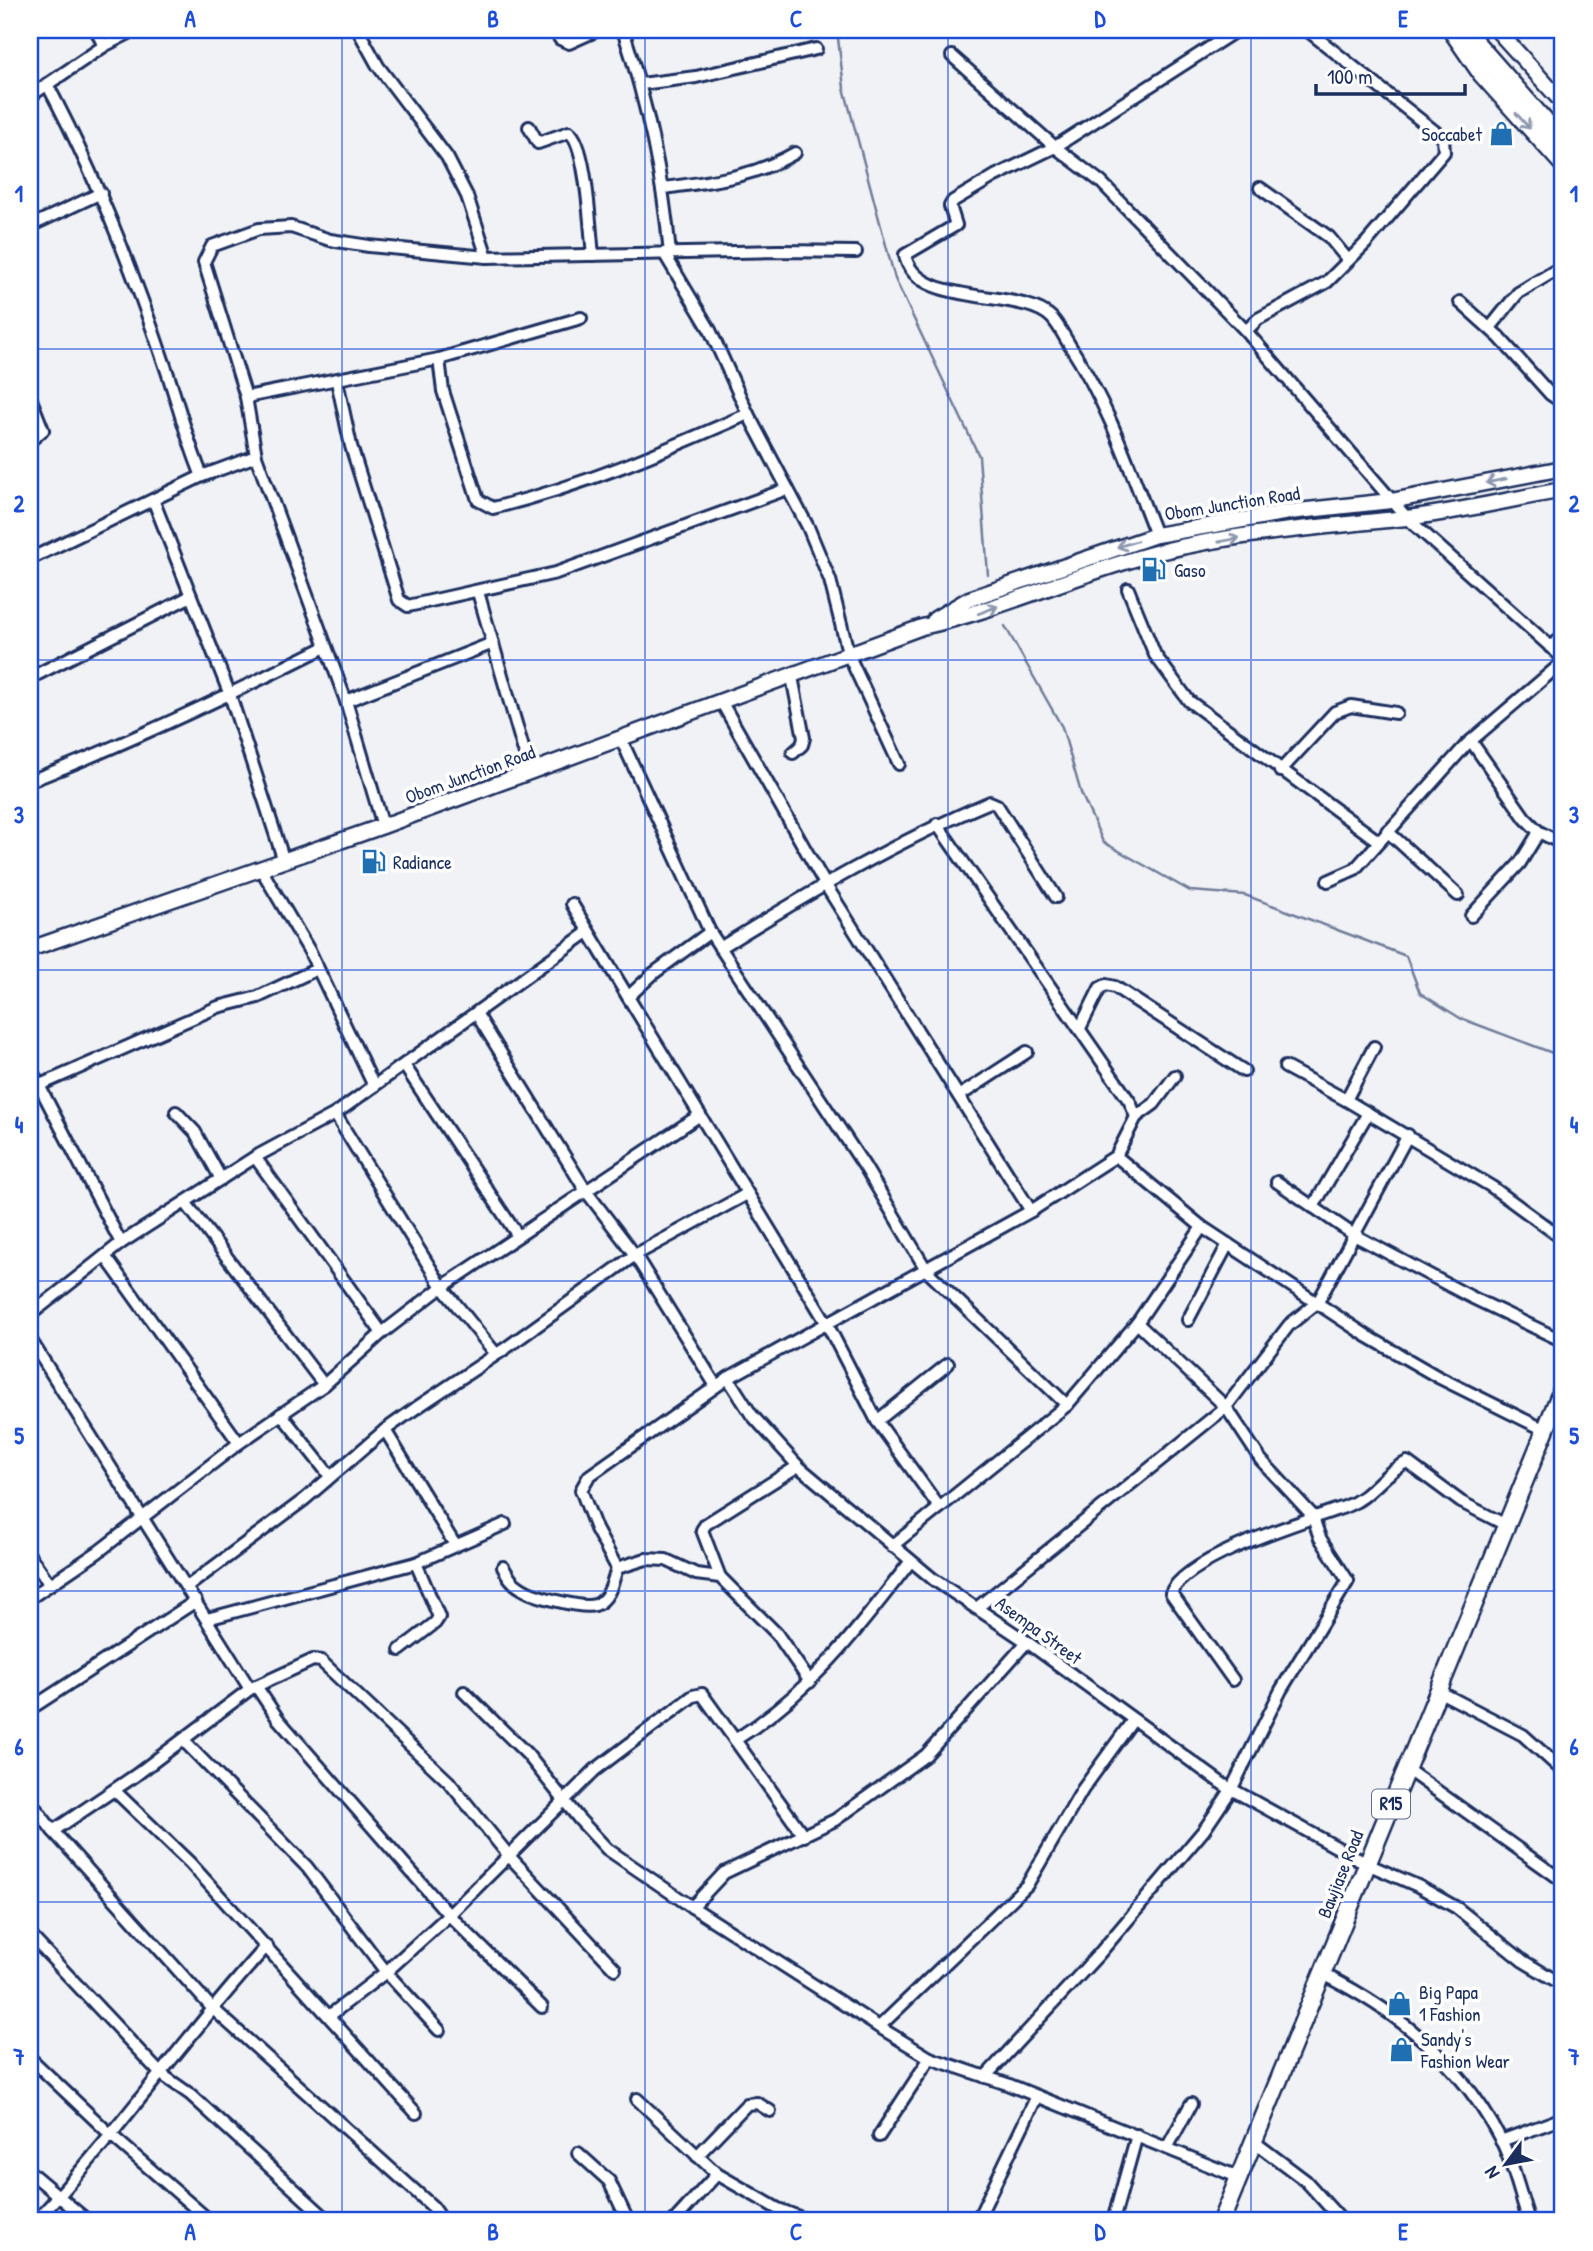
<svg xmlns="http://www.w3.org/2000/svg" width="1593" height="2251" viewBox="0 0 1593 2251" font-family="'Patrick Hand',sans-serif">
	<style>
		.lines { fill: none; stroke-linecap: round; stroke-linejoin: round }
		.stream { stroke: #707c9a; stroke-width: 2.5 }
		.street-casing { stroke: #1b2f5e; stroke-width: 16 }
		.secondary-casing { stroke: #1b2f5e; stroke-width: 19 }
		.primary-casing { stroke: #1b2f5e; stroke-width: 21 }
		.highway-casing { stroke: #1b2f5e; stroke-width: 24 }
		.street { stroke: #fff; stroke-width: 10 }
		.secondary { stroke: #fff; stroke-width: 14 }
		.primary { stroke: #fff; stroke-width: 16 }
		.highway { stroke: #fff; stroke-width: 19 }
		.oneway { stroke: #8d97ae }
		.grid { fill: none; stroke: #1d4ed8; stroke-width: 2; stroke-opacity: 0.55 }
		.labels { text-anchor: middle; stroke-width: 7; stroke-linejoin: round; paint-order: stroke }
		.shield { fill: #fff; stroke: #5f6d8e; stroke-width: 2 }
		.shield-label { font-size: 18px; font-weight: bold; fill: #1b2f5e }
		.poi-label { font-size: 19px; fill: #1b2f5e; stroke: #fff; text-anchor: start }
		.street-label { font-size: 19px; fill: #1b2f5e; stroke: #fff }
		.neatline { fill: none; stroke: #1d4ed8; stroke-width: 2.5 }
		.grid-label { font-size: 23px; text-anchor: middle; font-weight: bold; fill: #1d4ed8 }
	</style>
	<rect width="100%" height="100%" fill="#f1f2f5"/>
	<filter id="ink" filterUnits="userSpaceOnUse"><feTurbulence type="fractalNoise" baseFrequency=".0143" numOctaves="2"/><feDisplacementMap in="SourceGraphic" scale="14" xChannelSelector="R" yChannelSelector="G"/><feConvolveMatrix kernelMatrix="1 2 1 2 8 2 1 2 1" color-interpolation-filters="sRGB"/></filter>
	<g filter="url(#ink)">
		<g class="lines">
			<g class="stream">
				<polyline points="837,30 844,88 895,279 979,456 988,575"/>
				<polyline points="1005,626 1062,727 1081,793 1103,842 1190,891 1245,895 1406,956 1420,993 1460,1018 1563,1057"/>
			</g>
			<defs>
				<g id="street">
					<polyline points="96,30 104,46"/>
					<polyline points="358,30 378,66 447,157 467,196 487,257"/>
					<polyline points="554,30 560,39 569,43 598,30"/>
					<path d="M 623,30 C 647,103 663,177 670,254"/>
					<polyline points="952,56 1055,147 1101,182 1246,331 1407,518 1563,658"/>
					<path d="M 47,84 C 94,172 131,265 163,360 C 177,399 186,438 202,476"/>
					<polyline points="641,84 696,77 816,49"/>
					<polyline points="30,96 104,46 135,30"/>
					<path d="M 529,127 L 538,143 L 569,132 C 587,144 590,231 593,255"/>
					<path d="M 664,188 C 713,181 751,178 795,153"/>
					<polyline points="1260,188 1329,237 1348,260"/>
					<polyline points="30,226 101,193"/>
					<polyline points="664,253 710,330 748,414 808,527 830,580 849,656 899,764"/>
					<polyline points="1460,302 1499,337 1550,394 1556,398 1563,395"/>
					<polyline points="1490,328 1518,293 1563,266"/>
					<polyline points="1246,331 1258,319 1327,282 1366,243 1444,152 1443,138 1307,30"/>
					<path d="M 439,359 L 443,391 L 478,500 L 493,508 C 584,486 663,451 748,414"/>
					<polyline points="337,381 351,446 399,600 408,606 556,573 787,489"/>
					<polyline points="30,397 43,430 30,441"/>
					<polyline points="246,397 439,359 581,318"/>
					<polyline points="154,502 230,695 284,861"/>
					<path d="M 1156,535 C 1131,472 1109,406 1072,349 C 1066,340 1060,327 1052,318 C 1022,287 915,309 905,255 L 956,225 L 950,206 L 953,201 L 995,176 L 1055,147 L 1237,30"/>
					<polyline points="30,559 202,476 256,456"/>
					<polyline points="1128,589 1155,655 1189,701 1378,841"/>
					<polyline points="478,592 530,772"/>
					<polyline points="1550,647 1563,637"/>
					<polyline points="792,677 804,738 802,745 793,753"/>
					<polyline points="30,678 189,597"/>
					<polyline points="346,701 493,643"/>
					<polyline points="722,703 825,884 1031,1211"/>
					<polyline points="621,739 710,932 865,1167 927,1271 1067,1405"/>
					<polyline points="1471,741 1525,818 1539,832 1563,844"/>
					<polyline points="1280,771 1335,712 1351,706 1396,713"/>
					<path d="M 30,781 C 131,742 228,696 325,647"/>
					<polyline points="383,826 346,701 256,456 246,397 204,262 212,246 259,229 291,227 330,240 369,246 487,257 779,251 856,252"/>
					<polyline points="1387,831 1458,895"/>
					<polyline points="261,869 310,952 374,1086"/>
					<polyline points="1328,881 1355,869 1466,745 1563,662"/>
					<polyline points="572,904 628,997"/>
					<polyline points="1471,916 1520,863 1539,832"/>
					<polyline points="710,932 654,973 628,997 826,1322 877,1421 939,1507"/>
					<path d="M 720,948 C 807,894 895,842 990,802 L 997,805 L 1056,897"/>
					<polyline points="476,1013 586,1191 635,1255 716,1386"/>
					<polyline points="1080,1028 1100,988 1106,985 1115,987 1244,1071"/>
					<polyline points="1374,1047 1346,1100 1492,1187 1563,1239"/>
					<polyline points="404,1065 518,1236"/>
					<polyline points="1285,1067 1346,1100"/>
					<polyline points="30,1068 121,1243"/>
					<polyline points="40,1085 218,1007 258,997 317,969"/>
					<polyline points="959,1096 1027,1052"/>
					<polyline points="176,1112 195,1132 221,1179"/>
					<polyline points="335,1114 442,1287 496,1354"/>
					<polyline points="1136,1117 1154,1104 1175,1076"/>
					<polyline points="1116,1156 1202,1227 1367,1336 1438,1377 1545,1430"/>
					<polyline points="255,1157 382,1333"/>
					<polyline points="1277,1182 1354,1235 1471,1297 1563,1341"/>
					<polyline points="185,1202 324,1385"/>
					<polyline points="1313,1207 1368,1113"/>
					<polyline points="105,1256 239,1443"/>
					<polyline points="30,1315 121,1243 255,1157 335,1114 588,932"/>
					<polyline points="1188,1320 1228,1244"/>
					<polyline points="30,1339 250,1689"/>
					<polyline points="728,1378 751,1414 798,1466 933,1579 1027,1642 1224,1785 1367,1864 1418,1886 1457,1908 1523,1961 1563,1985"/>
					<polyline points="281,1414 330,1476"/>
					<polyline points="877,1421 948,1364"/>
					<polyline points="385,1430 455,1545"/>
					<polyline points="892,1546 1067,1405 1137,1323 1202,1227"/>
					<polyline points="30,1556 49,1583"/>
					<path d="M 503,1567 C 508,1576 512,1583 521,1588 C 532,1596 582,1609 595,1605 C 610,1600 613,1580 617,1568 L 596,1529 L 581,1490 L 589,1476 L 728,1378 L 1031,1211 L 1116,1156 L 1136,1117 L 1130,1102 L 937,824"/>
					<polyline points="617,1568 646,1559 666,1560 696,1574 720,1577 777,1634 810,1682"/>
					<polyline points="720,1577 702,1530 706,1524 798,1466"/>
					<polyline points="187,1587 305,1499 385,1430 416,1408 506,1348 635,1255 747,1194"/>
					<polyline points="30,1598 98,1552 239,1443 324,1385 382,1333 442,1287 700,1115"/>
					<polyline points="978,1607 1226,1407 1289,1325 1318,1302 1408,1135"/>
					<polyline points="207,1619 416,1563 505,1524"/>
					<polyline points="400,1650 435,1623 439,1617 416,1563"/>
					<path d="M 1233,1680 L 1171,1593 C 1187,1556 1308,1520 1347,1506 C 1371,1497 1384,1472 1407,1462 L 1461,1502 L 1506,1525"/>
					<polyline points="256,1686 278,1719 449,1915 542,2007"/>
					<polyline points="1438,1691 1523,1735 1563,1771"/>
					<polyline points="464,1692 527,1754 579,1819 607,1849 692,1907 879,2027 930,2058 1007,2084 1238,2177"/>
					<polyline points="30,1709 196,1601"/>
					<polyline points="183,1740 307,1867 386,1972 439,2030"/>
					<polyline points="735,1740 804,1836"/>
					<polyline points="1405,1768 1563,1881"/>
					<polyline points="114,1790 190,1863 416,2113"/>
					<polyline points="30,1801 53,1831 211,2007 433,2207 438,2214 438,2221"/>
					<polyline points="53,1831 136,1775 250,1689 313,1660 321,1661 449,1782 510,1857 615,1969"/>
					<polyline points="692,1907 724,1873 835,1820 926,1755 1027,1642"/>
					<polyline points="30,1935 161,2074 191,2095 329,2221"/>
					<path d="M 1323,1974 C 1398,2011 1462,2064 1501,2140 C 1514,2165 1520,2195 1529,2221"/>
					<path d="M 329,2016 L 386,1972 L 449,1915 L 595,1770 L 693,1696 L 702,1694 L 735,1740 C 810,1693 857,1631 910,1562"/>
					<polyline points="879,2027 1027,1885 1083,1789 1133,1720"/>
					<polyline points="30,2058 111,2135 210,2221"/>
					<polyline points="985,2077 1099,1954 1204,1830 1231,1790 1281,1690 1348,1581 1320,1538 1312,1515 1261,1460 1226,1407 1137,1323"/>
					<polyline points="637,2099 717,2174 778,2209 809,2221"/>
					<polyline points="879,2136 930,2058"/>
					<polyline points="1253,2141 1306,2181 1342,2221"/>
					<polyline points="1501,2141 1563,2118"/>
					<polyline points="1167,2148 1191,2104"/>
					<polyline points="578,2153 609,2181 628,2221"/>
					<polyline points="697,2156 747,2104 757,2103 770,2111"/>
					<polyline points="30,2172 88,2221"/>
					<path d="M 36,2221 C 118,2133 186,2035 267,1946"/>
					<polyline points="674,2221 717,2174"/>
					<polyline points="977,2221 1037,2096"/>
					<polyline points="1113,2221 1137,2135"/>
				</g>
				<g id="secondary">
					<polyline points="1450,30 1481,75 1563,166"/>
					<polyline points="1497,30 1563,103"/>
					<polyline points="935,619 969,599 1156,535 1289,512 1391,501 1563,468"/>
					<path d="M 30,949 L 383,826 L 922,627 C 1003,609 1078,573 1159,552 C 1240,532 1324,527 1406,518 C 1459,512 1511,499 1563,490"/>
				</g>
				<polyline id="primary" points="1221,2221 1563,1387"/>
				<polyline id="highway" points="1463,30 1563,144"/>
			</defs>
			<use href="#street" class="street-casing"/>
			<use href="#secondary" class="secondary-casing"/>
			<use href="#primary" class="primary-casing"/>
			<use href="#highway" class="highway-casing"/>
			<use href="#street" class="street"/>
			<use href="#secondary" class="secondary"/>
			<use href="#primary" class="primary"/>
			<use href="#highway" class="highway"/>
		</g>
		<defs><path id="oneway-shaft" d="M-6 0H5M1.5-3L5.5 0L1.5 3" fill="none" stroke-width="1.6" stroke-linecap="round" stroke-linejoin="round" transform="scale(1.75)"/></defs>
		<g class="oneway">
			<use href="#oneway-shaft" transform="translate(1523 121) rotate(48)"/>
			<use href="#oneway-shaft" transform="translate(1496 481) rotate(169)"/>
			<use href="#oneway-shaft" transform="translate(1229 540) rotate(-10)"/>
			<use href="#oneway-shaft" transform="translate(1127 544) rotate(163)"/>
			<use href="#oneway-shaft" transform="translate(988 610) rotate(-21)"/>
		</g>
	</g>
	<path class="grid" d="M 342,30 L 342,2221M 645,30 L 645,2221M 948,30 L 948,2221M 1251,30 L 1251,2221M 30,349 L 1563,349M 30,660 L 1563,660M 30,970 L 1563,970M 30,1281 L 1563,1281M 30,1591 L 1563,1591M 30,1902 L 1563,1902"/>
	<defs>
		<symbol id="shop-bare" viewBox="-9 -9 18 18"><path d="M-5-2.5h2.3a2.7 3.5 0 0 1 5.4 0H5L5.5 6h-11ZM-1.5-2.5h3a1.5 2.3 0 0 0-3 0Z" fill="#1f6fb2" stroke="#fff" stroke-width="2.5" paint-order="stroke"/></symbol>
		<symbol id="fuel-bare" viewBox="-9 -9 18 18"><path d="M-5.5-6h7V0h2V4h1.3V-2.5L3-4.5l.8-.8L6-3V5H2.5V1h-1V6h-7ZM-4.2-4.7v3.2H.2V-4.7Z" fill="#1f6fb2" stroke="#fff" stroke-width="2.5" paint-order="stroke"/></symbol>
	</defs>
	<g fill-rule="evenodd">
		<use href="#shop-bare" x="1484" y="116" width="35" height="35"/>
		<use href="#fuel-bare" x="1136" y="552" width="35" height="35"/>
		<use href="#fuel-bare" x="356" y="844" width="35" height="35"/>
		<use href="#shop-bare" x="1382" y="1986" width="35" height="35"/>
		<use href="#shop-bare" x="1384" y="2032" width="35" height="35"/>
	</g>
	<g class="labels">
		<rect class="shield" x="1372" y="1789.5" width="38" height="29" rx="5"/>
		<g class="shield-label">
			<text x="1391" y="1810">R15</text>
		</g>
		<g class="poi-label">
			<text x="1482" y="141" text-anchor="end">Soccabet</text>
			<text x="1174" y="577">Gaso</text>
			<text x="393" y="869">Radiance</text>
			<text x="1419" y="1999">Big Papa<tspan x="1419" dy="22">1 Fashion</tspan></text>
			<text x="1421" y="2046">Sandy's<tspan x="1421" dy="22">Fashion Wear</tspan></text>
		</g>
		<g class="street-label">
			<text transform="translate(1232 503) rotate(-9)" y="7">Obom Junction Road</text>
			<text transform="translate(470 774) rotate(-20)" y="7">Obom Junction Road</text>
			<text transform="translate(1039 1630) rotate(36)" y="7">Asempa Street</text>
			<text transform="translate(1340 1874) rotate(-68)" y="7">Bawjiase Road</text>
		</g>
	</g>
	<rect width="1593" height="2251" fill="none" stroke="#fff" stroke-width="77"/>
	<g transform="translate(1506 2164) rotate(238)" stroke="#ffffff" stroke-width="5" paint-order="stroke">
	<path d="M0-5L12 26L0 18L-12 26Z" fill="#1b2f5e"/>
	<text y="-10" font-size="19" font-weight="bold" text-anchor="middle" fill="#1b2f5e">N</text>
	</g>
	<path d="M1316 84v10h149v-10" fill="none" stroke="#1b2f5e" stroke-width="3.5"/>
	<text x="1327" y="84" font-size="21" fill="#1b2f5e" stroke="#ffffff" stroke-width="5" paint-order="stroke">100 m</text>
	<rect x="38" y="38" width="1516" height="2174" class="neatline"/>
	<g class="grid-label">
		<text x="190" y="27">A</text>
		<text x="493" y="27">B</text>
		<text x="796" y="27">C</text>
		<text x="1100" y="27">D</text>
		<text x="1403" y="27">E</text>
		<text x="19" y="202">1</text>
		<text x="1574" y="202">1</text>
		<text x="19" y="512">2</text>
		<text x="1574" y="512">2</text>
		<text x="19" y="823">3</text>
		<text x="1574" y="823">3</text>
		<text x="19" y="1133">4</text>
		<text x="1574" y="1133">4</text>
		<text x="19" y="1444">5</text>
		<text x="1574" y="1444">5</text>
		<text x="19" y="1755">6</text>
		<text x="1574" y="1755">6</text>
		<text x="19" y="2065">7</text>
		<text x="1574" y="2065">7</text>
		<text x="190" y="2240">A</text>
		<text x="493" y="2240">B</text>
		<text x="796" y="2240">C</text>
		<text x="1100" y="2240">D</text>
		<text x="1403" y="2240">E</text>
	</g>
</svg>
